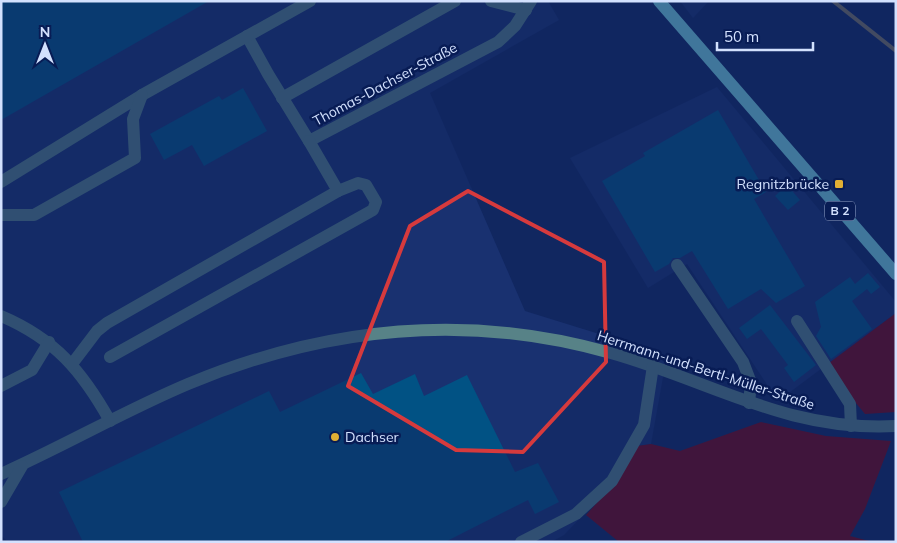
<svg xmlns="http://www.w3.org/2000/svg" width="897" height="543" viewBox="0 0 897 543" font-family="Mulish,sans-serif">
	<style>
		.built { fill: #193170 }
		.green { fill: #7a0210 }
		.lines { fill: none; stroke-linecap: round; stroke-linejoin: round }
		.stream { stroke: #7e7662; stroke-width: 4 }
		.building { fill: #015284 }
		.minor { stroke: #578287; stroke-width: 12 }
		.major { stroke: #7ad8e2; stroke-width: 12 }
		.marked { fill: none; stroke: #d63a3d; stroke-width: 4; stroke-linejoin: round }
		.poi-dot { fill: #e1af34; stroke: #081c55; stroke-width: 2 }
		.labels { text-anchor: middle; stroke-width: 5; stroke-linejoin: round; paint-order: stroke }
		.shield { fill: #081c55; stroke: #96a6cb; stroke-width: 1 }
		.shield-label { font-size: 12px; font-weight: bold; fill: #d3e1fe }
		.street-label { font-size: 14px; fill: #d3e1fe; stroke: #081c55 }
		.poi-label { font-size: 14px; fill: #d3e1fe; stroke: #081c55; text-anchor: end }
	</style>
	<rect width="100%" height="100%" fill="#112760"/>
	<g class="built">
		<polygon points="1,1 548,1 559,20 430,93 525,311 667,355 651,444 637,446 618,479 564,535 551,542 8,542 1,535"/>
		<polygon points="680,1 709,1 693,18"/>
		<polygon points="717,87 896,302 896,313 778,401 687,264 648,288 570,158"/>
	</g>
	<g class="green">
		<polygon points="896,313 896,412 865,414 825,366"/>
		<polygon points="761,422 826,436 891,441 865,509 850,536 873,542 619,542 586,515 618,479 637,446 651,444 680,451"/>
	</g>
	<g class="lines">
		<polyline class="stream" points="833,1 896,51"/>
	</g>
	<g class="building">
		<polygon points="1,1 209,1 1,120"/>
		<polygon points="243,88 267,131 204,166 192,145 164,160 150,134 219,96 222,100"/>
		<polygon points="718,110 766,192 754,199 805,286 776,303 761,289 728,309 692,251 680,258 673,258 669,264 655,272 602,181 645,156 643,153"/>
		<polygon points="787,185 800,200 788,210 775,196"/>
		<polygon points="868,273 880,287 871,294 867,289 852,301 872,329 831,359 816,336 821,327 815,302 850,277 855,284"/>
		<polygon points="770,305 816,365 794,382 784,368 788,365 761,329 747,339 739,328"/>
		<polygon points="361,373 373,394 415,374 424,396 467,375 515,472 538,463 559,502 535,514 528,500 445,542 83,542 59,492 269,391 280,412"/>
	</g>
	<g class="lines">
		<g class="minor">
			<polyline points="491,1 526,10"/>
			<polyline points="247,36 268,74 309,141 498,42 515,26 531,1"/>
			<polyline points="282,98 455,1"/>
			<polyline points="1,182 142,95 310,1"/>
			<polyline points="1,215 34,215 135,158 133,119 142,95"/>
			<polyline points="677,265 743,362 751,383 749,403"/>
			<path d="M 1,316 C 55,339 82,371 110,421"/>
			<polyline points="797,321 850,404 851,426"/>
			<polyline points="110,357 373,210 376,202 366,185 358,183 338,191"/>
			<polyline points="72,364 97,331 107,323 338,191 309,141"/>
			<polyline points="1,386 32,370 49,342"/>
			<path d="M 1,474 C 64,446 124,411 188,384 C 325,327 467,312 611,353 C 711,381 787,432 896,426"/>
			<polyline points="1,502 22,466"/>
			<polyline points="521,542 576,514 612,481 644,425 653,366"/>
		</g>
		<polyline class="major" points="659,1 896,274"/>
	</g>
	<path d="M0 0H897V543H0ZM 468,191 L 604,262 L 606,362 L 523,452 L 456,450 L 348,386 L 410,226 Z" fill="#112760" fill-opacity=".55" fill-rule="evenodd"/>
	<path class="marked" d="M 468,191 L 604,262 L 606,362 L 523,452 L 456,450 L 348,386 L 410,226 Z"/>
	<g class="poi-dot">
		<rect x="834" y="179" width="10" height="10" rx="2.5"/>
		<circle cx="335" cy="437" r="5"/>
	</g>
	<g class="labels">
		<rect class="shield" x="825" y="201.5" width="30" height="19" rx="4"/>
		<g class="shield-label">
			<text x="840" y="215">B 2</text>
		</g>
		<g class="street-label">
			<text transform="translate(385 84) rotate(-28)" y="5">Thomas-Dachser-Straße</text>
			<text transform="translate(706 370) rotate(18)" y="5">Herrmann-und-Bertl-Müller-Straße</text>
		</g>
		<g class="poi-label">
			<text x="829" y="189">Regnitzbrücke</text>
			<text x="345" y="442" text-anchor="start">Dachser</text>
		</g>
	</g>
	<rect width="897" height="543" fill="none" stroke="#d3e1fe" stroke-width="5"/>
	<g transform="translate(45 45)" stroke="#081c55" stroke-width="4" paint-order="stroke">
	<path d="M0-4L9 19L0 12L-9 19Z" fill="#d3e1fe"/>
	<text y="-8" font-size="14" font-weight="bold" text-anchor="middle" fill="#d3e1fe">N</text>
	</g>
	<path d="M717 42v8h96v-8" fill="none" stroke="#d3e1fe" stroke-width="2.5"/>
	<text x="724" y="42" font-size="15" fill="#d3e1fe" stroke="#081c55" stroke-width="4" paint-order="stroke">50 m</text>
</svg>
